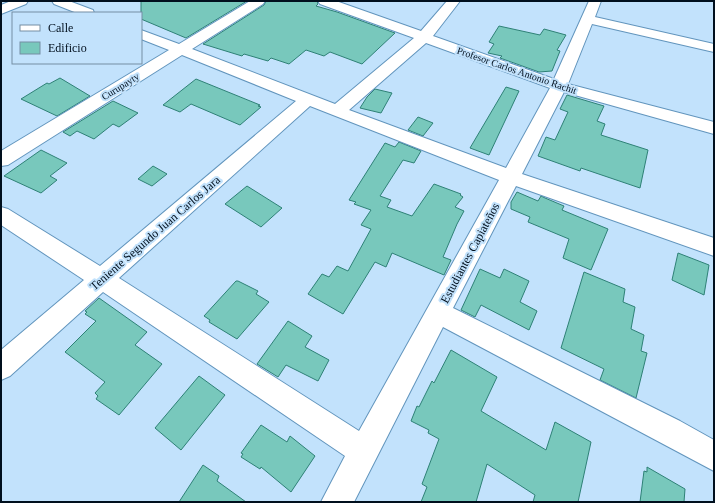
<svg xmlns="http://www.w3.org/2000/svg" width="715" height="503" viewBox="0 0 715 503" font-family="'Times New Roman',serif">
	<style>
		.building { fill: #78c8bc; stroke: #2e8176 }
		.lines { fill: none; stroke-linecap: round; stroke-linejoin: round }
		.minor-casing { stroke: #6295bd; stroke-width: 2 }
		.minor { fill: #fff; fill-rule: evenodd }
		.labels { text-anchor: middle; stroke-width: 4; stroke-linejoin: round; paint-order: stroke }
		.far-street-label { font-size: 10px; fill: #000f1d; stroke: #c2e2fc }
		.street-label { font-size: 12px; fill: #000f1d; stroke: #c2e2fc }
	</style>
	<rect width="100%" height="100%" fill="#c2e2fc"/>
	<g class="building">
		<polygon points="141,1 247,1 186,38 141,19"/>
		<polygon points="266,1 317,1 318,4 316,6 337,12 395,33 362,64 330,52 324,56 306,50 289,64 271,58 268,61 244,54 242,56 203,44 264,5"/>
		<polygon points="499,26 540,35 544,29 566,35 557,50 560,51 552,71 539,72 500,58 502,56 488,53 494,44 489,42"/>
		<polygon points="60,78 90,96 57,116 21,99 47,83 49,84"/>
		<polygon points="196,79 260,105 258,106 261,107 240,125 191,104 180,112 163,105"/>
		<polygon points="506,87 519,91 489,155 470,148"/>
		<polygon points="375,89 392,93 381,113 360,108 367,97"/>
		<polygon points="567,95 604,106 597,121 605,124 601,135 648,150 640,188 581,168 580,171 538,156 546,137 555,140 568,112 560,109"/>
		<polygon points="113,101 138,113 119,127 113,124 94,139 77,131 70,136 63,132"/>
		<polygon points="418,117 433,123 423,136 408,130"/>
		<polygon points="399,142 421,151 414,163 403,160 380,196 391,200 387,207 412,216 434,184 461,194 460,195 463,197 455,207 464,211 457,224 443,257 451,260 444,275 392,253 386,267 375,262 343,314 308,294 322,274 329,277 337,266 348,271 371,229 361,225 371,210 354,204 356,202 349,200 385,143 395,147"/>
		<polygon points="41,150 67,163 50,176 57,180 41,193 4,176"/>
		<polygon points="153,166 167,174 152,186 138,179"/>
		<polygon points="247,186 282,208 261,227 225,204"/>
		<polygon points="517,192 538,201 541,196 545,198 564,206 562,210 608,229 591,270 563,258 569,239 528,222 530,217 511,209 511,202"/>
		<polygon points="678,253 709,265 704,295 672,280"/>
		<polygon points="480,269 500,278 504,269 529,281 520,302 537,311 529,330 481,305 475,317 461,310"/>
		<polygon points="584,272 625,289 623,302 635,307 631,329 644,335 641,351 647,353 636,398 600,380 604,369 561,348"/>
		<polygon points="236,281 238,281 258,291 256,294 269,302 237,339 209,322 210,320 204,316"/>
		<polygon points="99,298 147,332 135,345 162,364 119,415 96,399 98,396 95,393 105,382 65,352 96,321 85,314 87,312 85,311"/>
		<polygon points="288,321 312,336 305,347 329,360 318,381 286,365 278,377 257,364"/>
		<polygon points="451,350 497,377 481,411 546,450 555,422 591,442 578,502 533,502 535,495 487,464 476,502 421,502 427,487 422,484 439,439 428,433 429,430 411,421 417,406 419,407 432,381 434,383"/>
		<polygon points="199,376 225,395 181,450 155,428"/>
		<polygon points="261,425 287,442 290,436 315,456 291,492 261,467 260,469 241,457 243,454 241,453"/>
		<polygon points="203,465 219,476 217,481 246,502 179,502"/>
		<polygon points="647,467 685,489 684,502 640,502 644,471 647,472"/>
	</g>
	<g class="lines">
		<defs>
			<g id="minor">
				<polygon points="11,1 28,1 26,4 1,14 1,5"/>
				<polygon points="52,1 69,1 93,10 94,13 77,13 54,4"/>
				<path d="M 250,1 L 265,1 L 263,4 L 192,49 L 335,104 L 414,38 L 320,4 L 318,1 L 336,1 L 421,31 L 447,1 L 460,1 L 433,36 L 554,79 L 589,1 L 601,1 L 595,17 L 714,44 L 714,52 L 592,24 L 568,84 L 714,122 L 714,134 L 564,92 L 522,174 L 714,238 L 714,256 L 516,186 L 453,308 L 680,421 L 714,440 L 714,471 L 443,327 L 354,502 L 321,502 L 345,456 L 103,292 L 10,376 L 1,380 L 1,350 L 84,280 L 1,225 L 1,207 L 8,209 L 100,266 L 296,101 L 182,55 L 8,165 L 1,166 L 1,151 L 169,50 L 141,39 L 141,30 L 179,44 ZM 426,43 L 550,88 L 506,168 L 349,110 ZM 310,106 L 499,180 L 359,431 L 119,278 Z"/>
			</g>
		</defs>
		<use href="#minor" class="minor-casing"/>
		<use href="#minor" class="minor"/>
	</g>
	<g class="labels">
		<g class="far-street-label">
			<text transform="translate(517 70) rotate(19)" y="4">Profesor Carlos Antonio Rachit</text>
			<text transform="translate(120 86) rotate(-32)" y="4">Curupayty</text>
		</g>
		<g class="street-label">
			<text transform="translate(155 233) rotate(-41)" y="4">Teniente Segundo Juan Carlos Jara</text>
			<text transform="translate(470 253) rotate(-62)" y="4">Estudiantes Capiateños</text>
		</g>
	</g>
	<rect width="715" height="503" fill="none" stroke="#000f1d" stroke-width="4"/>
	<rect x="12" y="12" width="130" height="52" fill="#c2e2fc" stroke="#748ea3"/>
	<rect x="20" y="25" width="20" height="6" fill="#ffffff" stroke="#748ea3"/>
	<text x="48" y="32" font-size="12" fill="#000f1d">Calle</text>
	<rect x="20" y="42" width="20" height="12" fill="#78c8bc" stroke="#748ea3"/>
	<text x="48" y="52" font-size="12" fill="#000f1d">Edificio</text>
</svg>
